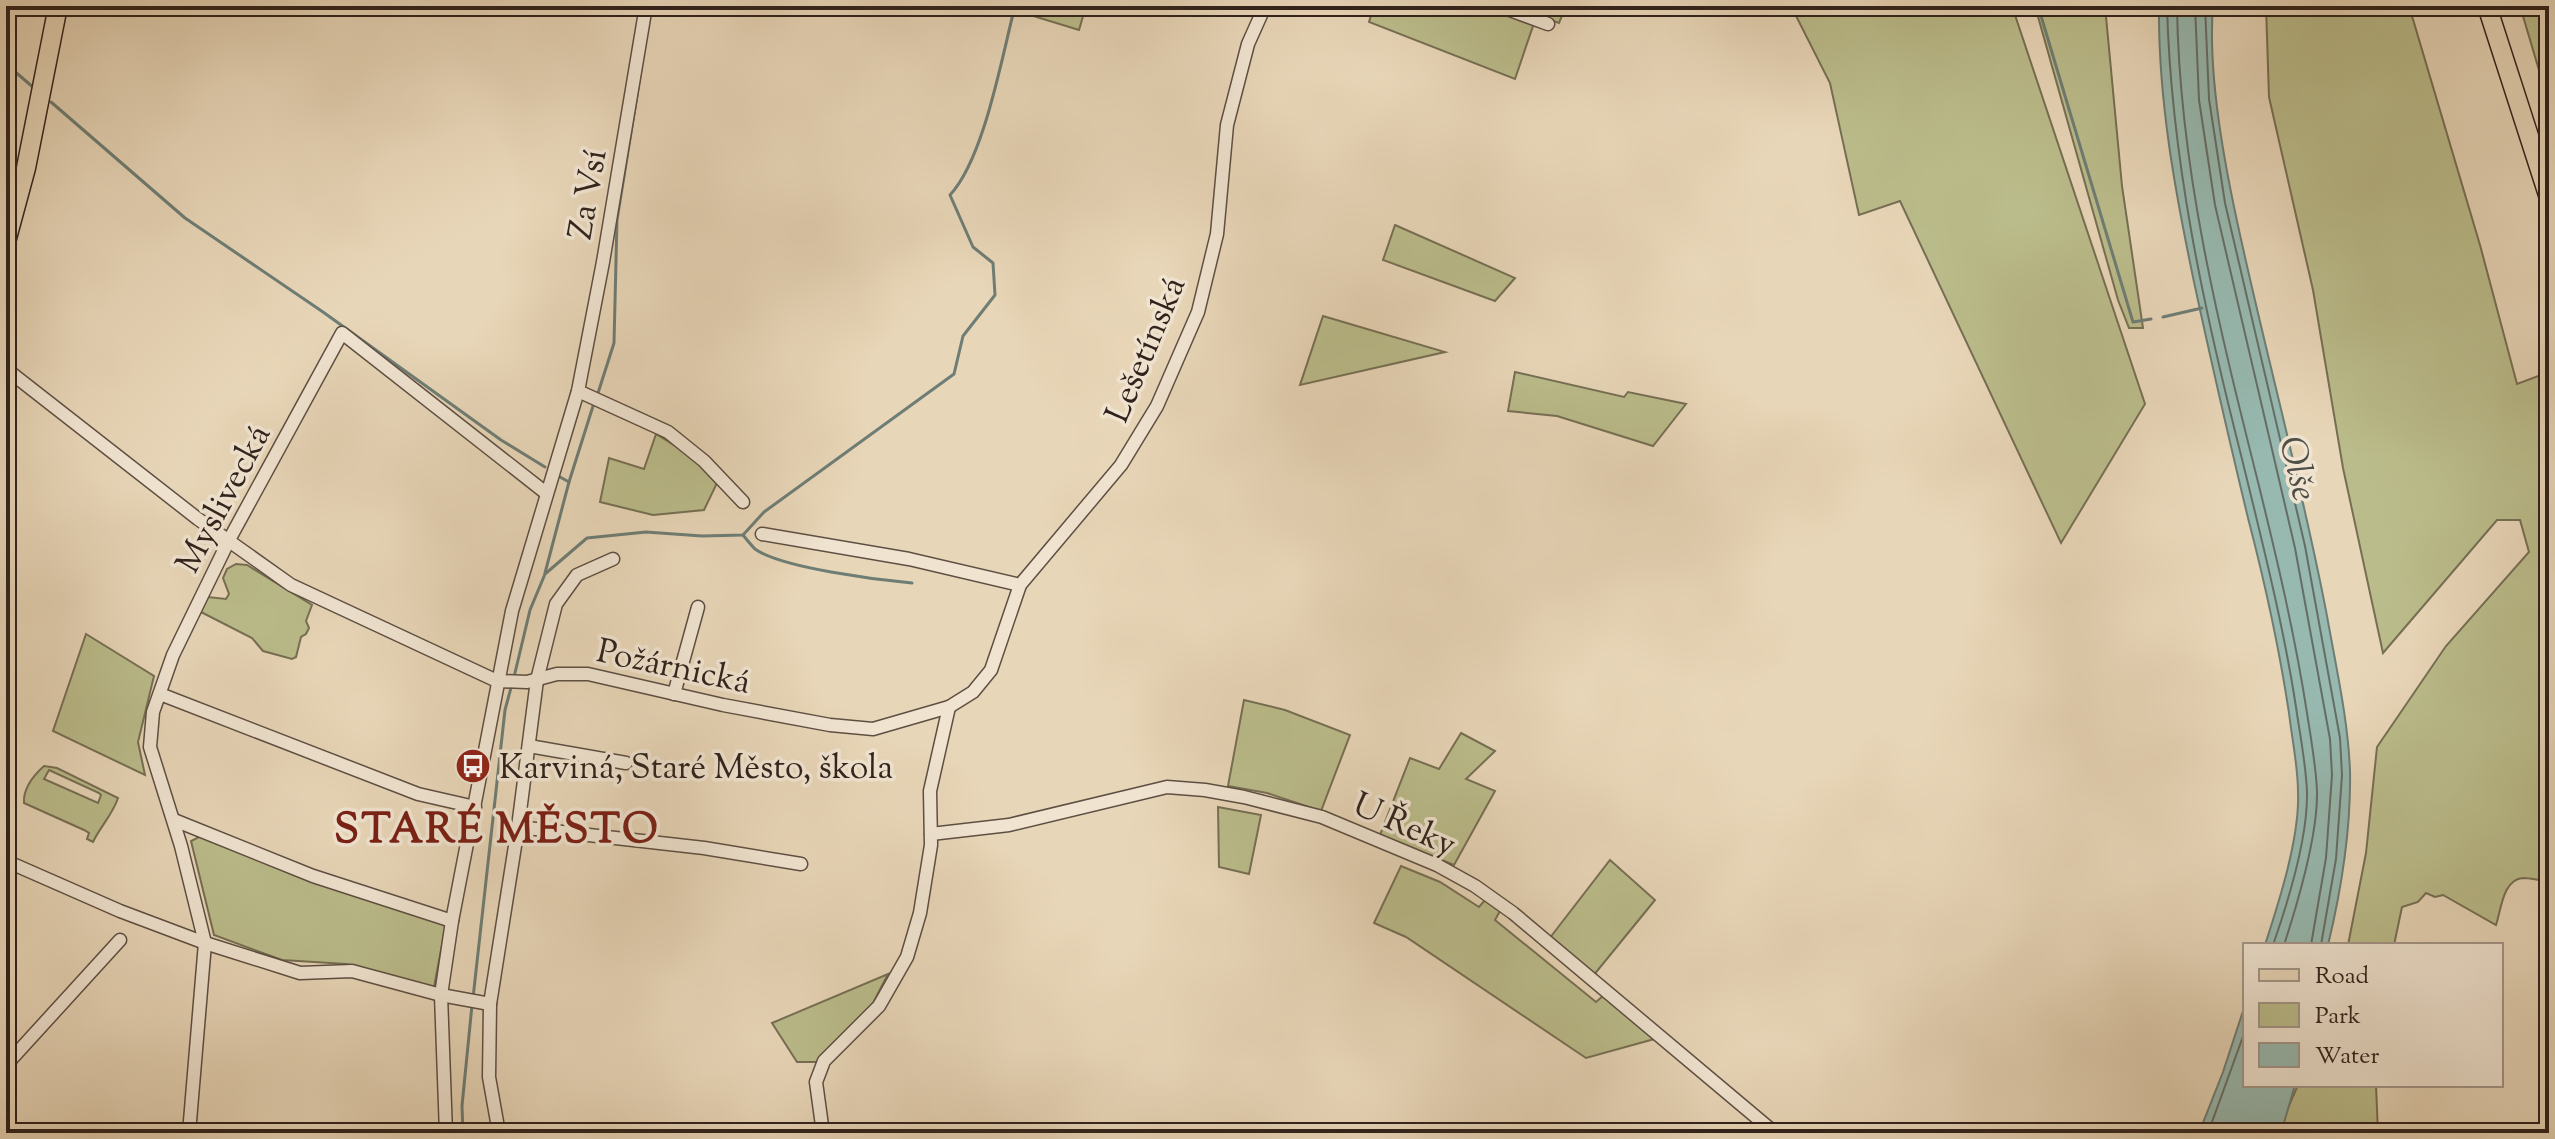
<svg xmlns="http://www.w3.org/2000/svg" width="2555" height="1139" viewBox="0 0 2555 1139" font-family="'Sorts Mill Goudy',serif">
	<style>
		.green { fill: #bbbc8b; stroke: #766f54; stroke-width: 2; fill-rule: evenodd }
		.water { fill: #97b9b0; stroke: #6e7d75; stroke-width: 2 }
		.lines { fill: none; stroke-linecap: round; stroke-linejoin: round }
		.shore { stroke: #646e66; stroke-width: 2 }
		.stream { stroke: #6e7d75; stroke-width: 3 }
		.minor-casing { stroke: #5e4f43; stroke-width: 15 }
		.primary-casing { stroke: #30221c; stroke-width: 21 }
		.minor { stroke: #f0e4d1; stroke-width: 12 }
		.primary { stroke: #e8d6b8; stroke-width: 18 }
		.labels { text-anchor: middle; stroke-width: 7; stroke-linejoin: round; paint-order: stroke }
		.street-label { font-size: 34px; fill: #30221c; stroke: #f0e4d1 }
		.poi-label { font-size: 34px; fill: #30221c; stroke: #f0e4d1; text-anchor: start }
		.water-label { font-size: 36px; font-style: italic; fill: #4f4f48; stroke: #f0e4d1 }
		.district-label { font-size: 42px; font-weight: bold; letter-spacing: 2px; fill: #7a1f14; stroke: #f0e4d1 }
	</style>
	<rect width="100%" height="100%" fill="#e8d6b8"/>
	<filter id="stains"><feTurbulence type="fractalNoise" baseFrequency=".0025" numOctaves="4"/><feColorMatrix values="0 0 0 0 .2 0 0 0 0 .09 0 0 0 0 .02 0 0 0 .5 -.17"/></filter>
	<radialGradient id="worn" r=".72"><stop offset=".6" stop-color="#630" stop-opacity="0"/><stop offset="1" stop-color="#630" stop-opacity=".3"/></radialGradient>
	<g class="green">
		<polygon points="1018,6 1086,6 1079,30 1017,11"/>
		<polygon points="1374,6 1489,6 1534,23 1515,79 1369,22"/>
		<polygon points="1511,6 1566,6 1559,23"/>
		<polygon points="1791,6 2012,6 2145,404 2061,543 1900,201 1859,215 1830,83"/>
		<polygon points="2035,6 2105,6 2122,186 2143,328 2129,328 2118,300"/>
		<path d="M 2266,6 L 2409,6 L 2480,245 L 2517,384 L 2549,372 L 2549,881 C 2541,881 2531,878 2523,878 C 2503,879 2501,910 2496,925 L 2443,895 L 2435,897 L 2426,893 L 2418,902 L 2402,907 L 2394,945 L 2348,945 L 2366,853 L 2377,747 L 2446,646 L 2529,552 L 2520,520 L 2497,520 L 2383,653 L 2343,468 L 2313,290 L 2269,97 Z"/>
		<polygon points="2520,6 2549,6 2549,104"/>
		<polygon points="1395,225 1515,278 1495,301 1383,260"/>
		<polygon points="1323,316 1445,352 1300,385"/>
		<polygon points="1515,372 1624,397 1628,392 1686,404 1653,446 1557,416 1508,411"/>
		<polygon points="656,434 700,461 718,481 704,510 653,515 600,502 609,458 644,469"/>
		<polygon points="236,564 247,565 312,605 306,621 309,628 306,634 301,637 296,657 292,659 263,651 252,638 199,611 208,597 226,599 229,594 223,578 227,569"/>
		<polygon points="86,634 154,676 138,742 145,775 53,731"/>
		<polygon points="1244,700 1285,710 1350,735 1321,811 1267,793 1228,786"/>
		<polygon points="1461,733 1495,751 1466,779 1495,791 1454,865 1380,835 1410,758 1439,769"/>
		<path d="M 44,766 L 57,768 L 118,798 C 113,814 100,827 93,842 L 87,839 L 89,833 L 84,830 L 24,803 C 23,789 34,775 44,766 ZM 49,770 L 99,793 L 101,795 L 98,803 L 44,779 Z"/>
		<polygon points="1218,807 1261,815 1249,874 1219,867"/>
		<polygon points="201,836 446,924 434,987 346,964 282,960 214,935 191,841"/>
		<polygon points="1610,860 1655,900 1593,976 1549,939"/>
		<polygon points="1401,866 1440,882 1479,907 1485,900 1500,911 1495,920 1596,1002 1604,995 1658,1038 1586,1058 1406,937 1374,923"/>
		<polygon points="888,974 870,1009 819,1062 797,1062 772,1023"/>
		<polygon points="2298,1085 2376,1085 2378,1133 2280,1133 2287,1110"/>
	</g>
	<g class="water">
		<path d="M 2159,6 L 2213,6 C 2207,81 2228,183 2245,257 C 2272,377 2304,495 2327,616 C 2336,667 2348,719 2350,771 C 2351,826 2341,891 2328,945 L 2265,945 C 2279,902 2300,837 2298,792 C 2298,766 2292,739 2289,713 C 2279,647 2265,583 2248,518 C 2229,439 2211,361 2194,282 C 2175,191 2158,99 2159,6 Z"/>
		<polygon points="2245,1005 2245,1085 2295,1085 2281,1133 2199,1133 2223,1072"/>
	</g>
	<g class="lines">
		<g class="shore">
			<path d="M 2167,6 C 2171,159 2204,310 2242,459 C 2262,541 2283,623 2296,707 C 2300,735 2306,764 2307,792 C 2308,837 2288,902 2273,945"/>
			<path d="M 2177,6 C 2179,167 2219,327 2258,482 C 2277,559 2295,635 2307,713 C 2311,739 2316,766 2317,791 C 2318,836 2298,902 2284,945"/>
			<polyline points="2195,6 2199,100 2215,205 2295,548 2330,739 2332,775 2326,858 2311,945"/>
			<polyline points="2205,6 2209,99 2225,203 2305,546 2340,738 2342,775 2336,859 2321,945"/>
			<polyline points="2208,1133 2245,1031"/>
		</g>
		<g class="stream">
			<polyline points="2038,6 2133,322 2151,319"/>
			<polyline points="6,64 34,88"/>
			<polyline points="51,102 185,218 323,312 501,440 545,467"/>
			<polyline points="2163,317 2202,308"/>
			<polyline points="598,393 614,343 617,220 643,57"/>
			<polyline points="569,482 594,403"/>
			<path d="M 743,535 C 747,540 751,545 755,549 C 781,568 879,580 912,583"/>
			<polyline points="545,573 569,482 560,477"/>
			<path d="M 514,677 L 530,610 L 545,574 L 587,538 L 646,532 L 702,536 L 743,535 L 764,512 L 954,374 L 963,336 L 995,295 L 993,263 L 973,247 L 950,195 C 984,159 1002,56 1015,6"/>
			<polyline points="473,998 505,710 512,684"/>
			<polyline points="463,1133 462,1106 472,1005"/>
		</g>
		<defs>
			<g id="minor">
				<polyline points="1499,6 1548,24"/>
				<polyline points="6,369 198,519 291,585 497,681 527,682 557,674 588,674 723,705 830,725 873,729 949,707 973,692 991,670 1020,585 1121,465 1157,406 1198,312 1217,234 1227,125 1248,44 1265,6"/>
				<polyline points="578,391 668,432 704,461 743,502"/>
				<polyline points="762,534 909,559 1020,585"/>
				<polyline points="160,694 418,794 475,807"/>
				<polyline points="674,694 698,607"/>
				<polyline points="529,746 626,763"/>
				<polyline points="174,820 313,876 452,921"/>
				<polyline points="518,827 704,848 801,864"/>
				<polyline points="931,834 1009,825 1167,787 1205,790 1244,797 1322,817 1437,865 1475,886 1513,913 1775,1133"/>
				<polyline points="6,861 120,911 205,943 300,973 352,971 441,995 490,1004"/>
				<polyline points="6,1065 120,940"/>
				<polyline points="189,1133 205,943 181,846 150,747 153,712 173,655 229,540 342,333 546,493"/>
				<polyline points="446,1133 441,995 452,921 512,611 578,391 603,262 646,6"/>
				<polyline points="499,1133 489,1077 490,1004 518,827 537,680 556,604 577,575 613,559"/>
				<polyline points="823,1133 816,1082 824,1061 879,1006 907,957 920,913 931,845 930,791 949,707"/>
			</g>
			<g id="primary">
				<polyline points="2487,6 2549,198"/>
				<polyline points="6,242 26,168 58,6"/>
			</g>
		</defs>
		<use href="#minor" class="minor-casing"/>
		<use href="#primary" class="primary-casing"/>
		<use href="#minor" class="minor"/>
		<use href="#primary" class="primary"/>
	</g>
	<defs>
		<symbol id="bus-disc" viewBox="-11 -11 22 22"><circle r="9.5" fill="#8f2418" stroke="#f0e4d1"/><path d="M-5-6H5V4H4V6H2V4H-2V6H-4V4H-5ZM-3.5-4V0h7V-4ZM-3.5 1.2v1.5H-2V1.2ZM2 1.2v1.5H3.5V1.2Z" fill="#fff"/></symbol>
	</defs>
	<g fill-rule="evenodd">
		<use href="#bus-disc" x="453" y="746" width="40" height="40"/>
	</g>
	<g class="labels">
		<g class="street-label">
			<text transform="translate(586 194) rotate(-80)" y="12">Za Vsí</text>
			<text transform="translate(1144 349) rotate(-67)" y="12">Lešetínská</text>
			<text transform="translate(222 498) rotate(-62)" y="12">Myslivecká</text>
			<text transform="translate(674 665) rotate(12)" y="12">Požárnická</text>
			<text transform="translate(1405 823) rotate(24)" y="12">U Řeky</text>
		</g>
		<g class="poi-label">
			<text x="499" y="778">Karviná, Staré Město, škola</text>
		</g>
		<g class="water-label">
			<text transform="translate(2300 468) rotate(77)" y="13">Olše</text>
		</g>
		<g class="district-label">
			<text x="497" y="842">STARÉ MĚSTO</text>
		</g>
	</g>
	<rect width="2555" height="1139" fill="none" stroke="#e8d6b8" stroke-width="32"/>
	<rect x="8" y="8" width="2539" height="1123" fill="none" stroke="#30221c" stroke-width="4"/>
	<rect x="16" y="16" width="2523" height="1107" fill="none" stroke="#30221c" stroke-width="2"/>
	<rect x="2243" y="943" width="260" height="144" fill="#f0e4d1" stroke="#a39689" stroke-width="2"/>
	<rect x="2259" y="969" width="40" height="12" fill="#e8d6b8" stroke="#a39689" stroke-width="2"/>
	<text x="2315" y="983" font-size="24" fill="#30221c">Road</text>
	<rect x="2259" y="1003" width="40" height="24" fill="#bbbc8b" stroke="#a39689" stroke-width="2"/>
	<text x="2315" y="1023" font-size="24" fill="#30221c">Park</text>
	<rect x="2259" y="1043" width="40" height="24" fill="#97b9b0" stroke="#a39689" stroke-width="2"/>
	<text x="2315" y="1063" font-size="24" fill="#30221c">Water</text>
	<rect width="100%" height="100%" filter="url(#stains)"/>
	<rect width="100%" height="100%" fill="url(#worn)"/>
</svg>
